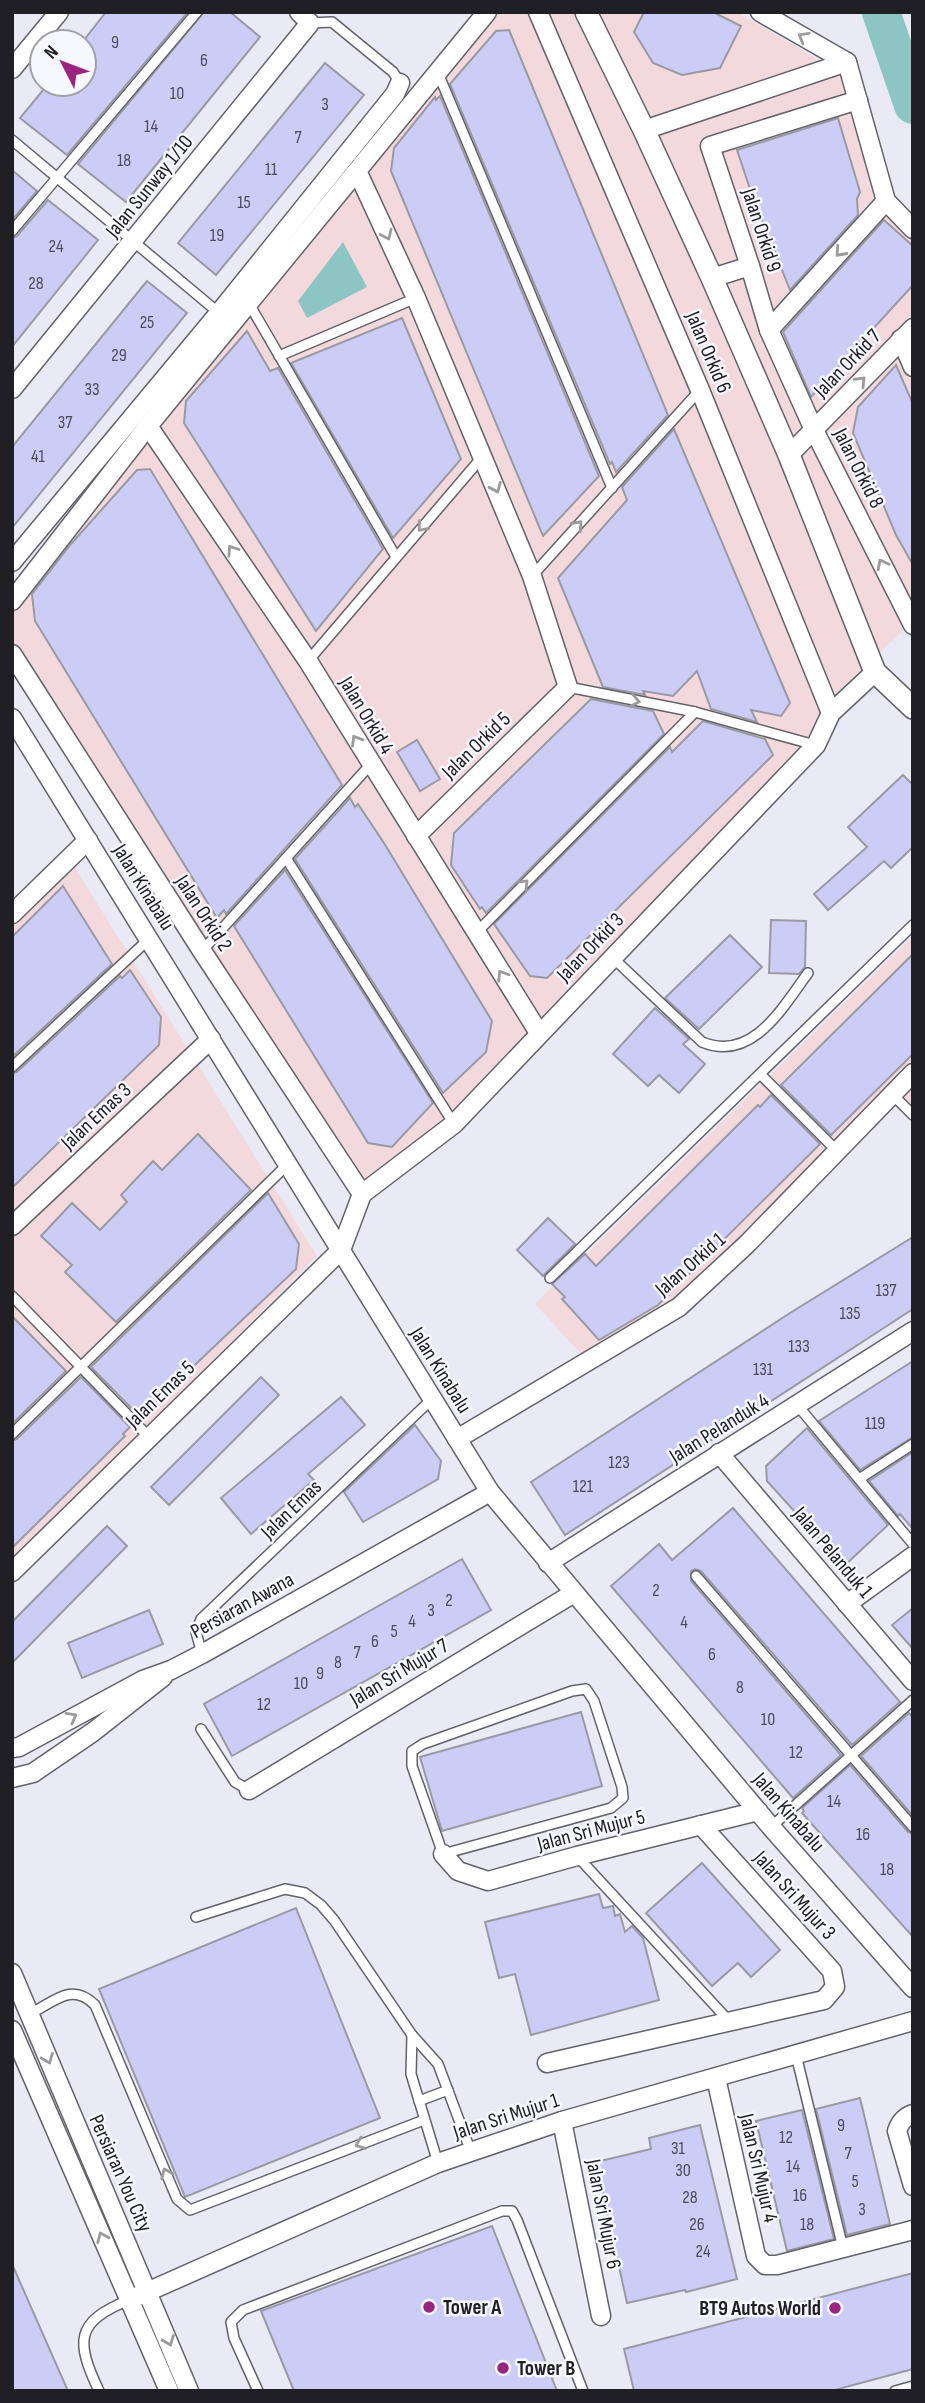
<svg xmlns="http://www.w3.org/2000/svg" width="925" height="2403" viewBox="0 0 925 2403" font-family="'Sofia Sans Condensed',sans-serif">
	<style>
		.commercial { fill: #f4d9dc }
		.water { fill: #8cc5c4 }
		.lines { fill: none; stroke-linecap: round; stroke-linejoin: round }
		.river { stroke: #8cc5c4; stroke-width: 38 }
		.building { fill: #cccdf7; stroke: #999aa4; stroke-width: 2 }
		.service-casing { stroke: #62626b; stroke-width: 12 }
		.minor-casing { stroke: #62626b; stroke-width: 21 }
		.tertiary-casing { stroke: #62626b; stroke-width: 24 }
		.service { stroke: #fff; stroke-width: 9 }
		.minor { stroke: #fff; stroke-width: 18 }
		.tertiary { stroke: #fff; stroke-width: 21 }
		.oneway { stroke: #9b9b9c }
		.poi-dot { fill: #9a2581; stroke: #f7f7fe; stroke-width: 2.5 }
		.labels { text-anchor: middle; stroke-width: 5; stroke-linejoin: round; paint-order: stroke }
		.number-label { font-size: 18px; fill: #4b4b59 }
		.street-label { font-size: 21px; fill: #202024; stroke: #f7f7fe }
		.poi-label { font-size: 21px; font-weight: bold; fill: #202024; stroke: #f7f7fe; text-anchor: start }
	</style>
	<rect width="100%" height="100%" fill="#e9eaf5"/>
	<g class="commercial">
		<polygon points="499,12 737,12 840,72 875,201 913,240 913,621 822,707 802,748 560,997 445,1121 362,1181 12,641 12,612 161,425"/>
		<polygon points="72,863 317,1256 12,1561 12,923"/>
		<polygon points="913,936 913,1121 885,1094 675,1302 583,1356 535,1304"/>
	</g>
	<polygon class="water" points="343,242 367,287 307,318 298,301"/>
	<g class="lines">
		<polyline class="river" points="881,12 913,105"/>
	</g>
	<g class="building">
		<polygon points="106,12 188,12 67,155 20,118 48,84 84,84 84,40"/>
		<polygon points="204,12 230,12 260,37 126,202 78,164"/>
		<polygon points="644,12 713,12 741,26 720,68 682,75 653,63 634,32"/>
		<polygon points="509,30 668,415 616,472 612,462 610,464 450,84 496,31"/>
		<polygon points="325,63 364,95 216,275 178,243"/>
		<polygon points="440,96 599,476 543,536 391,171 394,148 435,97 436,100"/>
		<polygon points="838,118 860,192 857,199 858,215 790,290 752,195 737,150"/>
		<polygon points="12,170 37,191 12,220"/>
		<polygon points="48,200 98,240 12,347 12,238 17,236"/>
		<polygon points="884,220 913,246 913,285 811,397 783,332"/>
		<polygon points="147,281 187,313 12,528 12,447"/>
		<polygon points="402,318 461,459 393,538 291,363"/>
		<polygon points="247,331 270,371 278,368 383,549 316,631 184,423 186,401"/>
		<polygon points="896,365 913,404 913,565 896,535 853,433 858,407"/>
		<polygon points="674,429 790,703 781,716 751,710 757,722 711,709 697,671 673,696 643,691 645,695 603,687 558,578 627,500 622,487"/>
		<polygon points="150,469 342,785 226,914 224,910 217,918 35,621 32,594 71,544 137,470"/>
		<polygon points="591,699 653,711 664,734 486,913 482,907 480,909 451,865 454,833"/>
		<polygon points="703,721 765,739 773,755 547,978 530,976 494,924 670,747 672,752"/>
		<polygon points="417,740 440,779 420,791 397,752"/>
		<polygon points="903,775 913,785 913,847 891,868 884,861 828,910 814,894 867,847 848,827"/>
		<polygon points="350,798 355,807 358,804 384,843 492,1021 486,1052 443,1093 295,859"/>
		<polygon points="285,870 433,1103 392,1147 368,1143 234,926"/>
		<polygon points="63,886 112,964 12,1057 12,937"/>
		<polygon points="771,920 806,921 805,967 799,974 769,973"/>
		<polygon points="730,935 762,967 699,1029 665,998"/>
		<polygon points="913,954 913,1054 831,1135 781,1085"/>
		<polygon points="130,970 161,1017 159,1045 12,1188 12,1074 17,1072 120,976 122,978"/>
		<polygon points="655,1008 689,1039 683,1044 705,1064 679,1093 659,1075 648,1086 613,1054"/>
		<polygon points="771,1095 820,1144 658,1305 599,1340 562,1299 565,1297 552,1284 585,1254 596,1266 758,1105 760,1107"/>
		<polygon points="198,1134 251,1190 116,1322 65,1272 72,1265 41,1236 72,1203 100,1230 127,1202 121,1195 153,1161 162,1170"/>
		<polygon points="268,1193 299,1244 296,1269 140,1417 91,1367"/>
		<polygon points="548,1218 575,1244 543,1276 517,1250"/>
		<polygon points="913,1237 913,1309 565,1535 531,1482 790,1313"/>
		<polygon points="12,1316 66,1371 12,1424"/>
		<polygon points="913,1361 913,1437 860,1470 819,1421"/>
		<polygon points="81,1377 130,1427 123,1434 125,1436 12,1548 12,1441 17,1439"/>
		<polygon points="261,1377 279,1395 169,1505 151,1487"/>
		<polygon points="341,1397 365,1425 308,1474 314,1480 251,1534 221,1498"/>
		<polygon points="415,1425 441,1461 438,1479 363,1522 344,1492"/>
		<polygon points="807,1428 888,1525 844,1566 767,1481 766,1466"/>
		<polygon points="913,1452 913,1529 900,1514 898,1516 869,1481"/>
		<polygon points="733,1508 900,1702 852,1745 701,1571 695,1569 691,1571 691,1581 841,1755 793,1798 611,1586 659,1544 672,1560"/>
		<polygon points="107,1526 127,1546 12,1663 12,1622"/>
		<polygon points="462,1559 491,1610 232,1756 204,1704"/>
		<polygon points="913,1608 913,1649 892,1625"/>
		<polygon points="149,1610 163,1644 82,1678 68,1643"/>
		<polygon points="581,1712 602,1786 442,1831 420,1757"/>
		<polygon points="909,1713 913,1718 913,1816 861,1756"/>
		<polygon points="850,1765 908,1832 913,1834 913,1937 802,1813 804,1811 802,1808"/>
		<polygon points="702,1863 780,1950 751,1977 738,1963 712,1986 646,1913"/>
		<polygon points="599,1894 603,1908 613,1906 615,1916 620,1914 625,1932 632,1926 643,1938 659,2000 531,2035 515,1974 499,1978 485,1922"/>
		<polygon points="296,1908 380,2118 185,2197 99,1989"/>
		<polygon points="860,2098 890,2224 847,2235 816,2109"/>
		<polygon points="802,2110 834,2239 787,2251 756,2121"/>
		<polygon points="700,2125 737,2279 686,2292 685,2290 627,2303 596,2162 651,2149 649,2138"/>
		<polygon points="492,2226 557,2391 294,2391 261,2311"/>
		<polygon points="12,2264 68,2391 12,2391"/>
		<polygon points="913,2273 913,2369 831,2391 634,2391 624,2349"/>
	</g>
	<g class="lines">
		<defs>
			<g id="service">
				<polyline points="310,23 332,22 393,72 400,83"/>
				<polyline points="438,73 612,488"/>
				<polyline points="12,140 219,313"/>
				<polyline points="12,231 197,12"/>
				<polyline points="248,302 396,557"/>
				<polyline points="279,356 416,298"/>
				<polyline points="532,576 700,390"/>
				<polyline points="308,661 483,456"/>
				<polyline points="568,687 695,712 815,745"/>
				<polyline points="286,858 454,1124"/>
				<polyline points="476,933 695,712"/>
				<polyline points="202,951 371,764"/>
				<path d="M 612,957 L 702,1042 C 752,1063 783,1007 808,973"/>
				<polyline points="12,1067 149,939"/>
				<polyline points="760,1074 837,1151"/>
				<polyline points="892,1094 913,1115"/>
				<polyline points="550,1278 913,925"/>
				<polyline points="12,1296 149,1437"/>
				<polyline points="798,1406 913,1544"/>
				<polyline points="12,1434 288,1164"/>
				<polyline points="859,1479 913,1444"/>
				<polyline points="696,1576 913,1827"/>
				<polyline points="202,1654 196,1632 201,1619 432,1399"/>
				<polygon points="586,1689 594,1701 622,1787 623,1798 611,1808 443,1854 412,1766 412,1751 423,1744 572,1691"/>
				<polyline points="201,1729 235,1782 249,1790"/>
				<polyline points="771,1827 913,1700"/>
				<polyline points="577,1856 729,2021"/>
				<polyline points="196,1917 285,1889 305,1893 321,1905 334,1920 412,2035 438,2064 471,2152"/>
				<path d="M 30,2014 C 55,2001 72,1982 95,2005 L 177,2199 L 190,2210 L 424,2120"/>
				<polyline points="412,2035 411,2074 438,2163"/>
				<polyline points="796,2055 843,2248"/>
				<polyline points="419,2101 448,2090"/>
				<path d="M 99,2391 C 76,2342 74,2322 129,2300"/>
				<polyline points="258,2391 234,2338 231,2322 243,2310 502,2211 512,2211 517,2220 583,2391"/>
				<polyline points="895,2391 913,2386"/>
			</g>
			<g id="minor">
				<polyline points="538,12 700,390 831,713"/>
				<polyline points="760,12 847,62 886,201 913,229"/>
				<polyline points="12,69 59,12"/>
				<polyline points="858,100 710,146 750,266 769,330 814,430 913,625"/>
				<polyline points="644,130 847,62"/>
				<polyline points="358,173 416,298 532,576 568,687 416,836"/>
				<polyline points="712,278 750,266"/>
				<polyline points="769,330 886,201"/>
				<polyline points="901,339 913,367"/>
				<polyline points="12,389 310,23 299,12"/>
				<polyline points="148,426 308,661 539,1033"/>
				<polyline points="789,455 913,328"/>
				<polyline points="12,562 219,313 395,94 400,83"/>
				<polyline points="12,601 148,426 487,12"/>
				<polyline points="12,654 202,951 362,1194"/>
				<polyline points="12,718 490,1492 771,1827 913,1988"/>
				<polyline points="12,914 88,840"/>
				<polyline points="12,1226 211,1039"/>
				<polyline points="457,1439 679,1307 747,1244 913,1073"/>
				<polyline points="719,1453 913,1681"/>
				<polyline points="548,1563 913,1331"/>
				<polyline points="12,1572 341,1250 362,1194 454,1124 816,745 831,713 875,672"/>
				<polyline points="847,1604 913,1556"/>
				<polyline points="12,1748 19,1747 143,1680 171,1670 202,1654 490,1492"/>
				<polyline points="12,1778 33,1773 93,1732 163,1677"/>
				<polyline points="249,1790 574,1593"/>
				<polyline points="443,1854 458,1871 488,1881 577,1856 758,1811"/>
				<polyline points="12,1973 189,2391"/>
				<polyline points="12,2030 169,2391"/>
				<polyline points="547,2063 824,2000 835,1987 832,1971 701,1825"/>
				<polyline points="716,2078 756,2256 765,2265 777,2265 913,2230"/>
				<path d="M 913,2114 C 904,2117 900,2122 897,2131 L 913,2186"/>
				<polyline points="562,2121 601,2316"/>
				<polyline points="129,2300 438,2163 562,2121 913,2021"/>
			</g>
			<polyline id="tertiary" points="586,12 644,130 712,278 789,455 875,672 913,708"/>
		</defs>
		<use href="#service" class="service-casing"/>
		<use href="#minor" class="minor-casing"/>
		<use href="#tertiary" class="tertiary-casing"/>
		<use href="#service" class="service"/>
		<use href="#minor" class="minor"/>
		<use href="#tertiary" class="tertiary"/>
	</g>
	<defs><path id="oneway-chevron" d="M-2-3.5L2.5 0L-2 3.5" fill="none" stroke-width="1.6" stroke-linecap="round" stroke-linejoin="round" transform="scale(1.75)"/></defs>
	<g class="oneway">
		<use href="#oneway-chevron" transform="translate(803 37) rotate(-150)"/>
		<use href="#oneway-chevron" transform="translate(387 235) rotate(65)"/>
		<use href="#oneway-chevron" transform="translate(840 252) rotate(132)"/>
		<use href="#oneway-chevron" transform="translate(861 381) rotate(-46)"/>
		<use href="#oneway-chevron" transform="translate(496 488) rotate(67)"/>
		<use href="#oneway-chevron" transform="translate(578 525) rotate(-48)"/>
		<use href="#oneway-chevron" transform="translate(422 527) rotate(130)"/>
		<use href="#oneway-chevron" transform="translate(232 550) rotate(-124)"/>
		<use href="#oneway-chevron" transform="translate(882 564) rotate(-117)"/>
		<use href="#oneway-chevron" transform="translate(635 701) rotate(11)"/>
		<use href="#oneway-chevron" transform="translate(356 740) rotate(-121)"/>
		<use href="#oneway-chevron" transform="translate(524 884) rotate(-45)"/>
		<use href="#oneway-chevron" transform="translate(502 975) rotate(-122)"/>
		<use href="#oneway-chevron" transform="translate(72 1717) rotate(-29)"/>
		<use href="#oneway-chevron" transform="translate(48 2059) rotate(68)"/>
		<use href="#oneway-chevron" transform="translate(360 2144) rotate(159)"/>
		<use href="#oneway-chevron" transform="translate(166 2173) rotate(-113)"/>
		<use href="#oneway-chevron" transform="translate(102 2237) rotate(-113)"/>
		<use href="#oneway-chevron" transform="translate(169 2341) rotate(68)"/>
	</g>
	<g class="poi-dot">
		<circle cx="429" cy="2307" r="7"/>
		<circle cx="835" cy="2308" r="7"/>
		<circle cx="503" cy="2368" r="7"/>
	</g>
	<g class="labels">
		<g class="number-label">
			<text x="115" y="48">9</text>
			<text x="204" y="66">6</text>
			<text x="177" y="99">10</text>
			<text x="325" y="110">3</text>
			<text x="151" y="132">14</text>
			<text x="298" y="143">7</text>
			<text x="124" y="166">18</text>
			<text x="271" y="175">11</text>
			<text x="244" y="208">15</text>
			<text x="217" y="241">19</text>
			<text x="56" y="252">24</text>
			<text x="36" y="289">28</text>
			<text x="147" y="328">25</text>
			<text x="119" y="361">29</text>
			<text x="92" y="395">33</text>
			<text x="65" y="428">37</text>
			<text x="38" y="462">41</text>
			<text x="886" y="1296">137</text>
			<text x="850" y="1319">135</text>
			<text x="799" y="1352">133</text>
			<text x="763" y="1375">131</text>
			<text x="875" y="1429">119</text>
			<text x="619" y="1468">123</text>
			<text x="583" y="1492">121</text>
			<text x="656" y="1596">2</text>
			<text x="449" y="1606">2</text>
			<text x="431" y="1616">3</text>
			<text x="412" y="1627">4</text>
			<text x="684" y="1628">4</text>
			<text x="394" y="1637">5</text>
			<text x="375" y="1647">6</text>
			<text x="357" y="1658">7</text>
			<text x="712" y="1660">6</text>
			<text x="338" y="1668">8</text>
			<text x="320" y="1679">9</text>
			<text x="301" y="1689">10</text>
			<text x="740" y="1693">8</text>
			<text x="264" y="1710">12</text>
			<text x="768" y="1725">10</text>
			<text x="796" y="1758">12</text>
			<text x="834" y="1807">14</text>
			<text x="863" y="1840">16</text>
			<text x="887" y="1875">18</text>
			<text x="841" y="2131">9</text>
			<text x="786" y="2143">12</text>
			<text x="678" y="2154">31</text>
			<text x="848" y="2159">7</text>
			<text x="793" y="2172">14</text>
			<text x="683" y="2176">30</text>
			<text x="855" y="2187">5</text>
			<text x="800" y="2201">16</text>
			<text x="690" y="2203">28</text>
			<text x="862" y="2215">3</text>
			<text x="697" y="2230">26</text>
			<text x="807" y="2230">18</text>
			<text x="703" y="2257">24</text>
		</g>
		<g class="street-label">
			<text transform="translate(149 186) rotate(-51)" y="7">Jalan Sunway 1/10</text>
			<text transform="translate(762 230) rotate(72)" y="7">Jalan Orkid 9</text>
			<text transform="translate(709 352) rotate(67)" y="7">Jalan Orkid 6</text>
			<text transform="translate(847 363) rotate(-46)" y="7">Jalan Orkid 7</text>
			<text transform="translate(859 468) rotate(63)" y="7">Jalan Orkid 8</text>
			<text transform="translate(367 715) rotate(59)" y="7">Jalan Orkid 4</text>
			<text transform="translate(476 745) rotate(-44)" y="7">Jalan Orkid 5</text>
			<text transform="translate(144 887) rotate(58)" y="7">Jalan Kinabalu</text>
			<text transform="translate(204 913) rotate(57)" y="7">Jalan Orkid 2</text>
			<text transform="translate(590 947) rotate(-46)" y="7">Jalan Orkid 3</text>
			<text transform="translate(96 1116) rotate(-43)" y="7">Jalan Emas 3</text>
			<text transform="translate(690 1264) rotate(-41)" y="7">Jalan Orkid 1</text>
			<text transform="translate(441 1370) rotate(58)" y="7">Jalan Kinabalu</text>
			<text transform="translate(160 1394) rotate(-44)" y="7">Jalan Emas 5</text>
			<text transform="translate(719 1428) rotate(-32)" y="7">Jalan Pelanduk 4</text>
			<text transform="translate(291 1509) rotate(-44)" y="7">Jalan Emas</text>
			<text transform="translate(833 1552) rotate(50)" y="7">Jalan Pelanduk 1</text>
			<text transform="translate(242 1605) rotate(-29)" y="7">Persiaran Awana</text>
			<text transform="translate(399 1672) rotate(-31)" y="7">Jalan Sri Mujur 7</text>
			<text transform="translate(789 1812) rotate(49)" y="7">Jalan Kinabalu</text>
			<text transform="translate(591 1830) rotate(-15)" y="7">Jalan Sri Mujur 5</text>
			<text transform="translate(795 1895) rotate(48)" y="7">Jalan Sri Mujur 3</text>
			<text transform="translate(506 2116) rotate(-18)" y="7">Jalan Sri Mujur 1</text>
			<text transform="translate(759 2168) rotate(77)" y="7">Jalan Sri Mujur 4</text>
			<text transform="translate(121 2173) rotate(66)" y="7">Persiaran You City</text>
			<text transform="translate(604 2214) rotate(79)" y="7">Jalan Sri Mujur 6</text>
		</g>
		<g class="poi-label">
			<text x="443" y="2314">Tower A</text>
			<text x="821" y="2315" text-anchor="end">BT9 Autos World</text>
			<text x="517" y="2375">Tower B</text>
		</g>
	</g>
	<rect width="925" height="2403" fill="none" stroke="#202024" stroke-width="28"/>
	<g transform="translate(63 63) rotate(312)"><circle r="33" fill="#f7f7fe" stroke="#a1a1a7" stroke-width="2"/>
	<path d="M0-5L12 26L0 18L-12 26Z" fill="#9a2581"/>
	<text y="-10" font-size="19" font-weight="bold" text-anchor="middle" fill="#202024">N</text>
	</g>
</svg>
